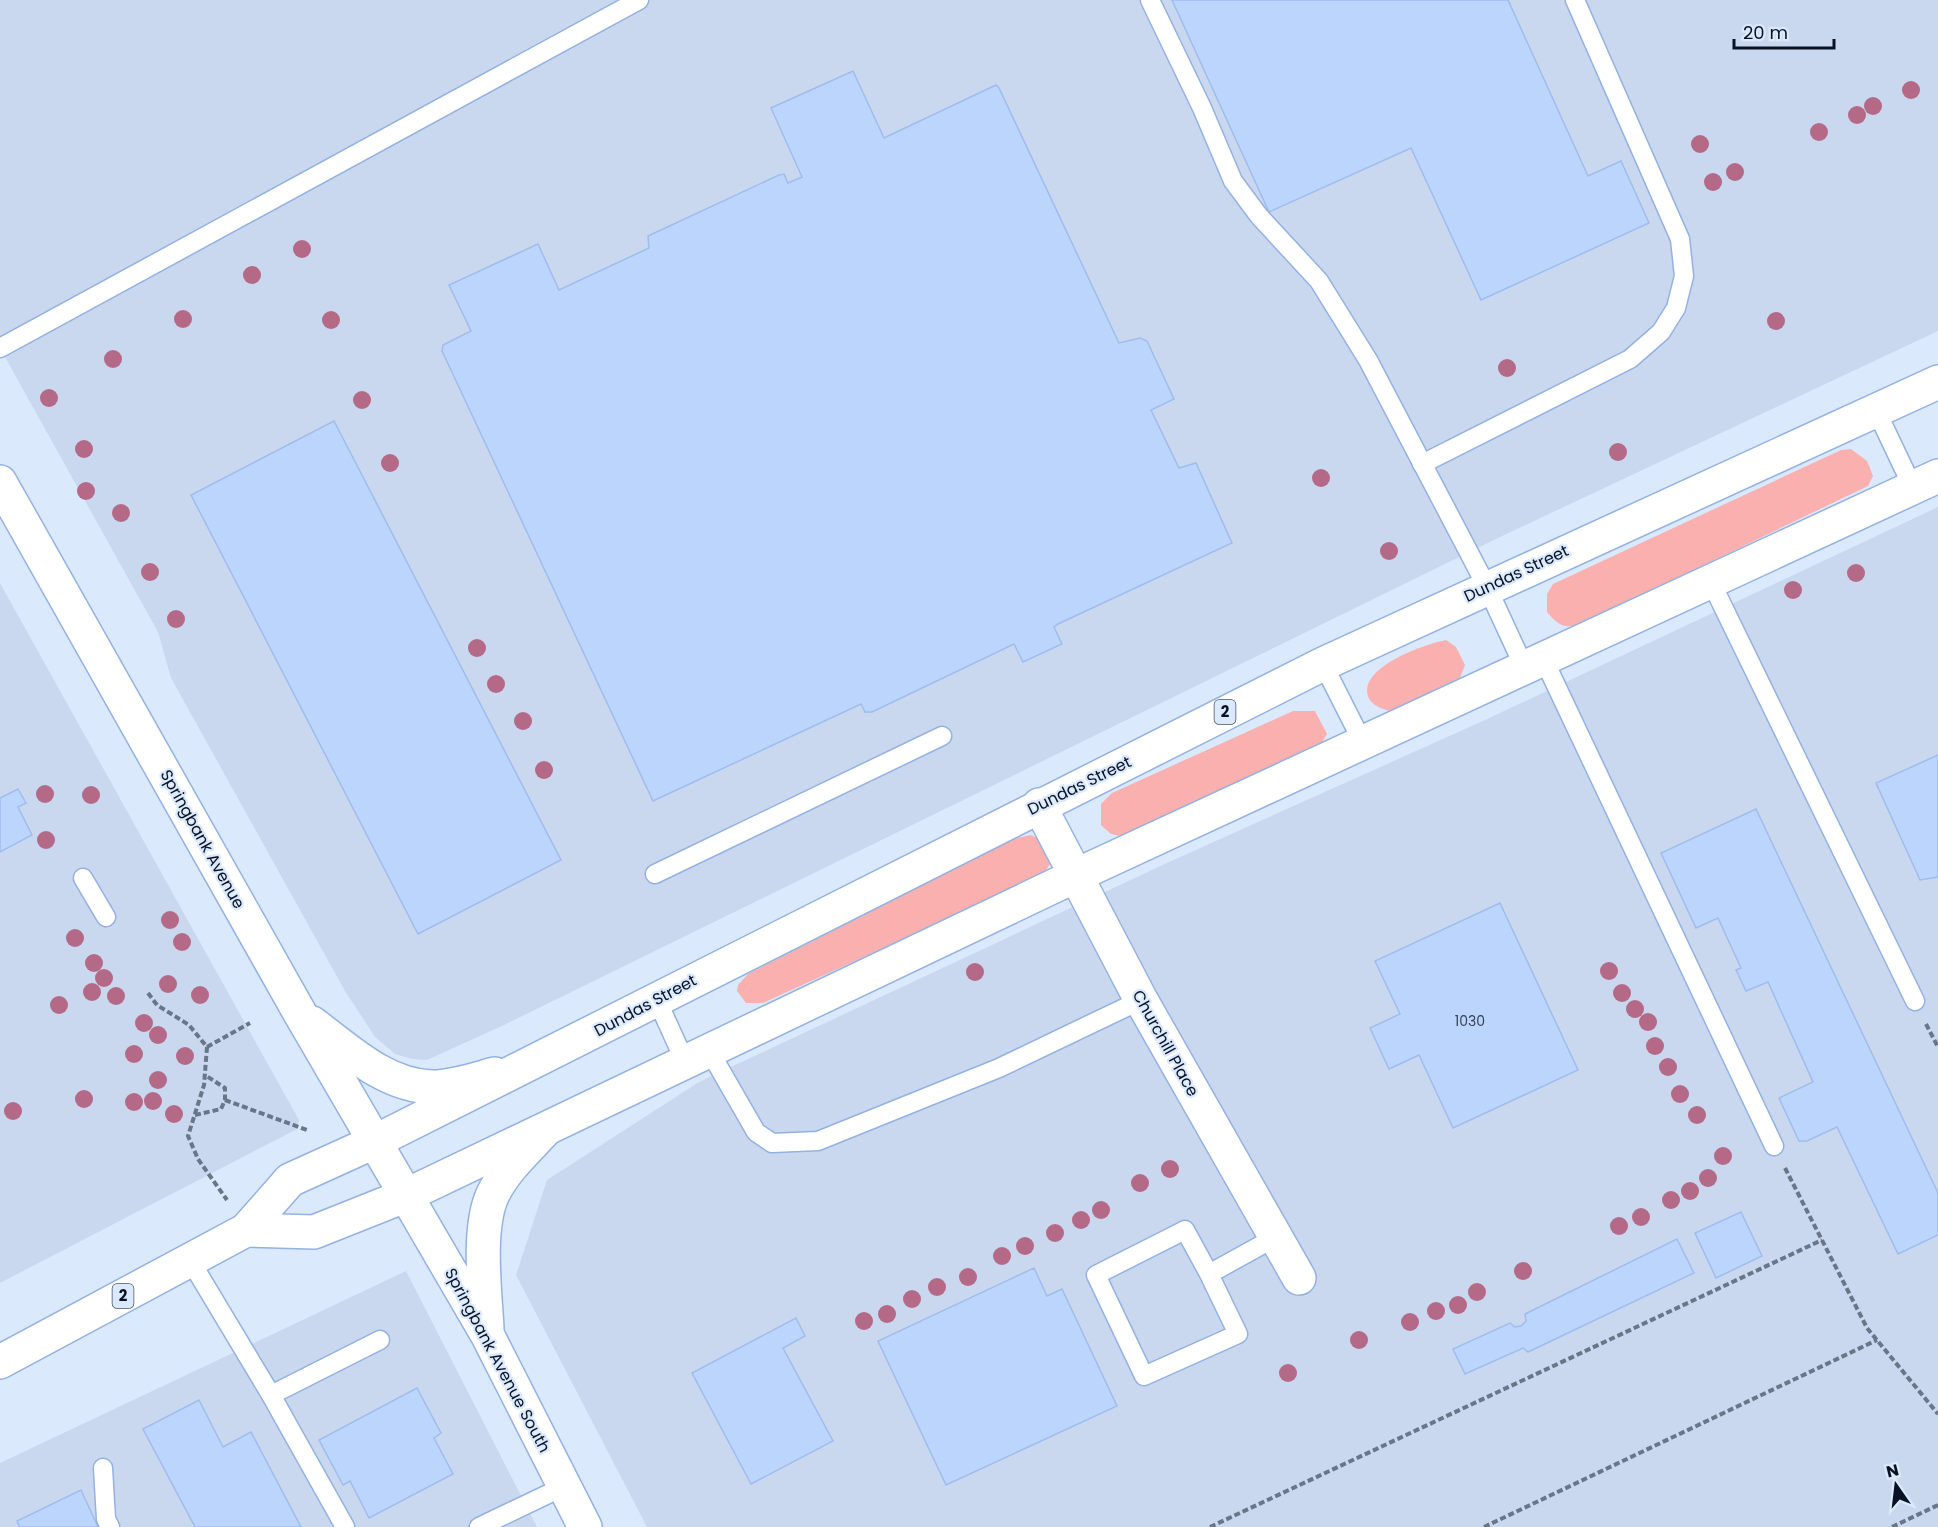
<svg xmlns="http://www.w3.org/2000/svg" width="1938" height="1527" viewBox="0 0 1938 1527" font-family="Poppins,sans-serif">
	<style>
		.built { fill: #c9d8ee }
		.green { fill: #fbb0b0 }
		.building { fill: #bcd5fd; stroke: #9ebdee; stroke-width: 1.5 }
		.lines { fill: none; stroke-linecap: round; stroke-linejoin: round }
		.lane-casing { stroke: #93b2e2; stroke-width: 21 }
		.street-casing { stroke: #93b2e2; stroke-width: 36 }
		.secondary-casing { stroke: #93b2e2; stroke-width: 36 }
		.primary-casing { stroke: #93b2e2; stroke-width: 36 }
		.path { stroke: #697588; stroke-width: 4; stroke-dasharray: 6 3; stroke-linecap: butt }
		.lane { stroke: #fff; stroke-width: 18 }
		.street { stroke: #fff; stroke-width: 33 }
		.secondary { stroke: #fff; stroke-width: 33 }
		.primary { stroke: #fff; stroke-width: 33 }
		.tree { fill: #b46a87 }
		.labels { text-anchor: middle; stroke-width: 4.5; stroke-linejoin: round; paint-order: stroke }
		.number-label { font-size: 14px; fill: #35435a }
		.shield { fill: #dbe9fd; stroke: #475265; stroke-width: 1.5 }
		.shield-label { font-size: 15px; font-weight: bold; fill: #081224 }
		.street-label { font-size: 16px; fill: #081224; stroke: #dbe9fd }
	</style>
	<rect width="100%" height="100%" fill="#dbe9fd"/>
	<g class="built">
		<polygon points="0,0 1938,0 1938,331 1498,538 504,1025 427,1060 412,1059 395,1054 375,1037 345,991 171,678 158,632 0,348"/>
		<polygon points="1938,507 1938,1527 647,1527 516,1275 547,1180 699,1082 1169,862 1485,720"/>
		<polygon points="0,583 299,1120 297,1129 0,1283"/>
		<polygon points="406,1271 537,1527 0,1527 0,1463"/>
	</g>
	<g class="green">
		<path d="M 1851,449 L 1867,461 L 1873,476 L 1868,486 L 1596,617 C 1572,626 1565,634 1547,612 L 1547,594 L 1553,584 L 1841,450 Z"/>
		<path d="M 1446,640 L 1456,647 L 1465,665 L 1460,678 L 1390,711 C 1379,708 1368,704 1367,691 C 1366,665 1425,644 1446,640 Z"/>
		<polygon points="1293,711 1315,711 1327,734 1321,744 1125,837 1111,834 1101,825 1101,804 1112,793"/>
		<path d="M 1031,835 C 1044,841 1048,849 1050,864 L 1043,875 L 763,1003 L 746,1003 L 737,991 L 738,985 L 748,974 L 1013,839 Z"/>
	</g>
	<g class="building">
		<polygon points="1172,0 1508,0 1588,176 1621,161 1649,223 1481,300 1411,148 1269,212"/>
		<polygon points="853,71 884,138 996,85 999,88 1119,343 1140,338 1147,341 1174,399 1151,410 1179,468 1196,463 1232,543 1058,624 1054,627 1062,644 1023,662 1014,644 872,712 865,712 861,704 653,801 442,351 443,345 471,331 449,285 538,244 559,290 649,248 648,236 779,175 784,174 788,183 802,177 771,108"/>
		<polygon points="334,421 561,860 418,934 191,495"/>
		<polygon points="1938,755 1938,877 1920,880 1876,783"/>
		<polygon points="18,789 26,803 18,807 32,835 0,852 0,798"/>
		<polygon points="1756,809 1938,1193 1938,1235 1898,1254 1837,1127 1807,1141 1799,1141 1779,1098 1813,1082 1768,982 1746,991 1736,970 1741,968 1718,918 1696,928 1661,853"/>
		<polygon points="1500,903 1578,1070 1453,1128 1419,1055 1389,1069 1370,1028 1400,1014 1375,961"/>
		<polygon points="1741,1212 1762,1256 1716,1278 1695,1233"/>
		<polygon points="1677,1239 1694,1273 1528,1352 1523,1348 1465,1374 1453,1349 1510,1323 1515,1327 1521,1326 1526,1321 1525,1314"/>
		<polygon points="1034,1268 1047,1296 1062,1289 1117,1406 946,1485 878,1341"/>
		<polygon points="796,1318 805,1336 783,1348 833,1441 751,1484 692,1373"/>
		<polygon points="417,1388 441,1433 434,1438 453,1474 369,1518 350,1481 343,1485 319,1440"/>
		<polygon points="199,1400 223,1447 251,1432 301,1527 195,1527 143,1429"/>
		<polygon points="81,1490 98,1527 20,1527 17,1521"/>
	</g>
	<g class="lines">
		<defs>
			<g id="lane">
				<polyline points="1150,0 1202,108 1233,181 1259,216 1319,281 1368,360 1487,587 1525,669"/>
				<polyline points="0,348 639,0"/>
				<polyline points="1876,410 1913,488"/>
				<polyline points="1422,464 1630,359 1661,332 1676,308 1684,276 1680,239 1575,0"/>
				<polyline points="1711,582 1915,1001"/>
				<polyline points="1544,660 1774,1146"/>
				<polyline points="1323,664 1363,743"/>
				<polyline points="655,874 942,736"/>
				<polyline points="83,878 106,917"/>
				<polyline points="657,1000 686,1064"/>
				<polyline points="710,1052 756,1132 772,1143 818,1141 999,1068 1141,1000"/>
				<polyline points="190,1260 271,1395 345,1527"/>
				<polyline points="1209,1274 1238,1334 1144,1376 1096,1275 1185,1230 1209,1274 1276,1237"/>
				<polyline points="271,1395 380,1340"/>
				<polyline points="103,1468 106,1519 110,1527"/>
				<polyline points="479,1527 565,1486"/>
			</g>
			<polyline id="street" points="1039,805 1141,1000 1299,1278"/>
			<g id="secondary">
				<polyline points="0,482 301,1015 488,1336 585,1527"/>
				<path d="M 312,1023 C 347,1049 385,1086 432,1087 C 453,1087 476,1079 495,1074"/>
				<path d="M 487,1328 C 485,1292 477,1227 493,1194 C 505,1169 528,1149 546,1129"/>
			</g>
			<g id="primary">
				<polyline points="246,1230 314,1232 407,1195 1077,875 1938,476"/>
				<polyline points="0,1362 246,1230 290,1180 374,1142 1323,664 1938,382"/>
			</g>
		</defs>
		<use href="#lane" class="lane-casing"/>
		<use href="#street" class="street-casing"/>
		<use href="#secondary" class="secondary-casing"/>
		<use href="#primary" class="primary-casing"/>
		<g class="path">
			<polyline points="148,993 157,1005 189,1025 207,1047 204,1085 188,1136 198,1159 227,1200"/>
			<polyline points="1926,1024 1938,1047"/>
			<polyline points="207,1047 250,1023"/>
			<polyline points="225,1100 307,1130"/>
			<polyline points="195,1115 221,1109 225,1100 225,1088 205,1075"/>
			<polyline points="1785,1168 1867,1328 1938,1414"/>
			<polyline points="1210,1527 1822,1240"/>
			<polyline points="1484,1527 1877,1340"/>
			<polyline points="1892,1527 1938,1505"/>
		</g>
		<use href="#lane" class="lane"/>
		<use href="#street" class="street"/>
		<use href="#secondary" class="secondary"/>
		<use href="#primary" class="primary"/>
	</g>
	<g class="tree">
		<circle cx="1911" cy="90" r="9"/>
		<circle cx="1873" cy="106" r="9"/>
		<circle cx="1857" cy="115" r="9"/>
		<circle cx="1819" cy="132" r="9"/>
		<circle cx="1700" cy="144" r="9"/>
		<circle cx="1735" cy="172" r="9"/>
		<circle cx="1713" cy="182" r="9"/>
		<circle cx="302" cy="249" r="9"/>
		<circle cx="252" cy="275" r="9"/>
		<circle cx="183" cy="319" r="9"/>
		<circle cx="331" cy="320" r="9"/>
		<circle cx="1776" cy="321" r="9"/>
		<circle cx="113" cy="359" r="9"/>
		<circle cx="1507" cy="368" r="9"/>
		<circle cx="49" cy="398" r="9"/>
		<circle cx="362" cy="400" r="9"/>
		<circle cx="84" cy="449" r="9"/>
		<circle cx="1618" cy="452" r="9"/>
		<circle cx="390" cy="463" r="9"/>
		<circle cx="1321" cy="478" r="9"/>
		<circle cx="86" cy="491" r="9"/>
		<circle cx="121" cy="513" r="9"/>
		<circle cx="1389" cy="551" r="9"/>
		<circle cx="150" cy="572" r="9"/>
		<circle cx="1856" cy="573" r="9"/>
		<circle cx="1793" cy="590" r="9"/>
		<circle cx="176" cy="619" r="9"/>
		<circle cx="477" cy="648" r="9"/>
		<circle cx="496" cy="684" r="9"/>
		<circle cx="523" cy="721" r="9"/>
		<circle cx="544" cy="770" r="9"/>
		<circle cx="45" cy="794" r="9"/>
		<circle cx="91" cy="795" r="9"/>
		<circle cx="46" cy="840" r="9"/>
		<circle cx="170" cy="920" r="9"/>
		<circle cx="75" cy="938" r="9"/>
		<circle cx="182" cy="942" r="9"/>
		<circle cx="94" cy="963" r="9"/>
		<circle cx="1609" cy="971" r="9"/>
		<circle cx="975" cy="972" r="9"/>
		<circle cx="104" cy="978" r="9"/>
		<circle cx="168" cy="984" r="9"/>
		<circle cx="92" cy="992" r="9"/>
		<circle cx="1622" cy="993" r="9"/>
		<circle cx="200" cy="995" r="9"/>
		<circle cx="116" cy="996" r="9"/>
		<circle cx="59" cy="1005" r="9"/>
		<circle cx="1635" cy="1009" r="9"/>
		<circle cx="1648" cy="1022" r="9"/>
		<circle cx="144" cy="1023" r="9"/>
		<circle cx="158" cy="1035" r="9"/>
		<circle cx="1655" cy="1046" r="9"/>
		<circle cx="134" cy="1054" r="9"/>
		<circle cx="185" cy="1056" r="9"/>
		<circle cx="1668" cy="1067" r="9"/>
		<circle cx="158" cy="1080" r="9"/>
		<circle cx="1680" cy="1094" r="9"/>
		<circle cx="84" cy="1099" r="9"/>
		<circle cx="153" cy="1101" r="9"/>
		<circle cx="134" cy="1102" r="9"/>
		<circle cx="13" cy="1111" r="9"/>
		<circle cx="174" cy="1114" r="9"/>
		<circle cx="1697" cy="1115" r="9"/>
		<circle cx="1723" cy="1156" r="9"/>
		<circle cx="1170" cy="1169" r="9"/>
		<circle cx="1708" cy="1178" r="9"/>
		<circle cx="1140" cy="1183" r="9"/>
		<circle cx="1690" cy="1191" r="9"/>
		<circle cx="1671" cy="1200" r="9"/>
		<circle cx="1101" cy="1210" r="9"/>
		<circle cx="1641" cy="1217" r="9"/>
		<circle cx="1081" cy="1220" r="9"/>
		<circle cx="1619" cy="1226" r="9"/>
		<circle cx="1055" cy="1233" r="9"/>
		<circle cx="1025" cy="1246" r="9"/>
		<circle cx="1002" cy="1256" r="9"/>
		<circle cx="1523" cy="1271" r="9"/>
		<circle cx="968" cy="1277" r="9"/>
		<circle cx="937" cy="1287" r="9"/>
		<circle cx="1477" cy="1292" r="9"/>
		<circle cx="912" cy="1299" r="9"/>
		<circle cx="1458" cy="1305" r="9"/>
		<circle cx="1436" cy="1311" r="9"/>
		<circle cx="887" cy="1314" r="9"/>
		<circle cx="864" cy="1321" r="9"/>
		<circle cx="1410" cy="1322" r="9"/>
		<circle cx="1359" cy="1340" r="9"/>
		<circle cx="1288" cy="1373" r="9"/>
	</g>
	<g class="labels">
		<g class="number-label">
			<text x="1470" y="1026">1030</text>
		</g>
		<g class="shield">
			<rect x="1214.5" y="700" width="21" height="24" rx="4.5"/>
			<rect x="112.5" y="1284" width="21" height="24" rx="4.5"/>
		</g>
		<g class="shield-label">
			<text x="1225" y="717">2</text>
			<text x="123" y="1301">2</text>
		</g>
		<g class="street-label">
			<text transform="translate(1516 573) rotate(-25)" y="6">Dundas Street</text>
			<text transform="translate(1079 785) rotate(-26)" y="6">Dundas Street</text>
			<text transform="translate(203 839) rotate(61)" y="6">Springbank Avenue</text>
			<text transform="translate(645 1005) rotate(-28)" y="6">Dundas Street</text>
			<text transform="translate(1166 1043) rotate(61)" y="6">Churchill Place</text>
			<text transform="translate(498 1360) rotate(62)" y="6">Springbank Avenue South</text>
		</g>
	</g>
	<g transform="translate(1896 1485) rotate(346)" stroke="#dbe9fd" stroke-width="4.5" paint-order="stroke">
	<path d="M0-4.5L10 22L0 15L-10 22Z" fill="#081224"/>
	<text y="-9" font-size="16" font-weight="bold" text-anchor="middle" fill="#081224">N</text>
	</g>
	<path d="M1734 39v9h100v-9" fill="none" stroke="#081224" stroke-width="3"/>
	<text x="1743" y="39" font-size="18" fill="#081224" stroke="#dbe9fd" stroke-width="4.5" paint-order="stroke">20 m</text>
</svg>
